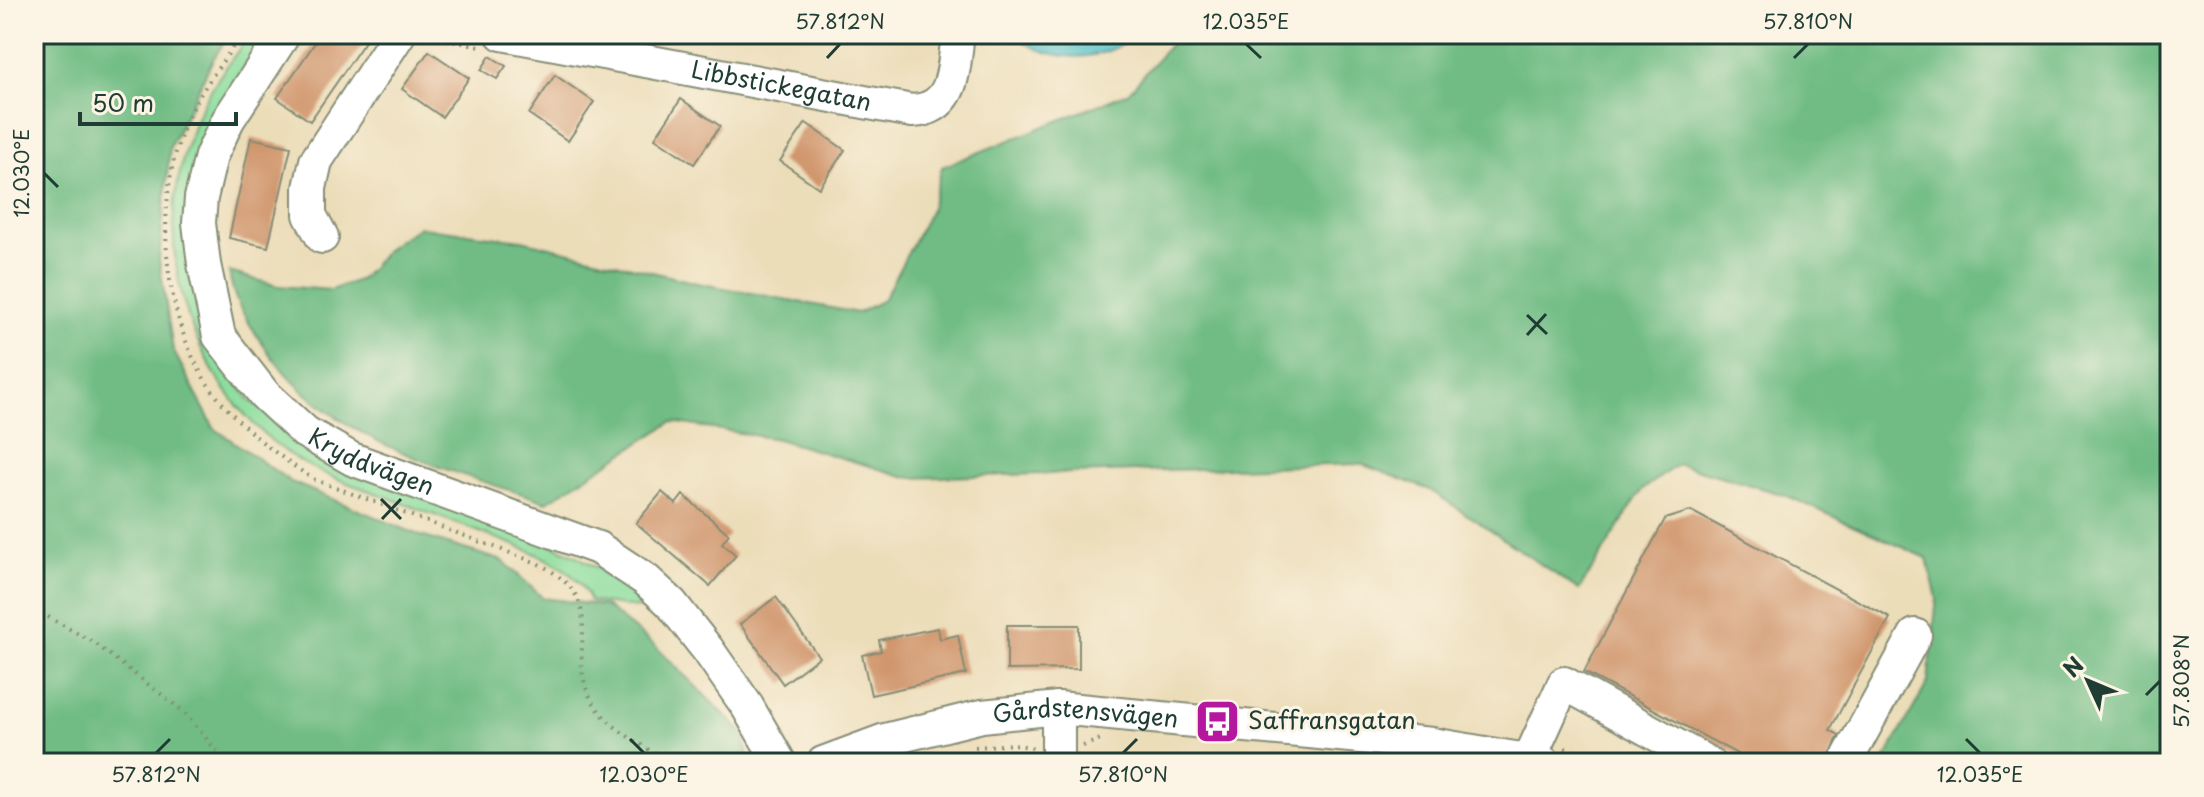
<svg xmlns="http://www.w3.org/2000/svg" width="2204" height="797" viewBox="0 0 2204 797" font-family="'Playpen Sans',sans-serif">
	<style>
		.green { fill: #8add9d; stroke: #548d68; stroke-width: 2 }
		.forest { fill: #6fbc84; stroke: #477c5c; stroke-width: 2 }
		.water { fill: #51bfc7; stroke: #387e7e; stroke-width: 2 }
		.building { fill: #d0966d }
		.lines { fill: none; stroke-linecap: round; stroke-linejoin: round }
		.minor-casing { stroke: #868d76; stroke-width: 36 }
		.path { stroke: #868d76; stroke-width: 4; stroke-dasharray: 2 6; stroke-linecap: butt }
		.minor { stroke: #fff; stroke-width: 32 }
		.ticks { fill: none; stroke: #1f3d34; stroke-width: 3 }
		.labels { text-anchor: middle; stroke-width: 6; stroke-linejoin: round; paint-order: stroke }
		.street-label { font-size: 24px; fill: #1f3d34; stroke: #fcf5e5 }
		.poi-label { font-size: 24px; fill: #1f3d34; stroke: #fcf5e5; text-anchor: start }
		.neatline { fill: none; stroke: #1f3d34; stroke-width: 3 }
		.ticks-label { font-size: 20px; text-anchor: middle; fill: #1f3d34 }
	</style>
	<rect width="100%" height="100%" fill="#fcf5e5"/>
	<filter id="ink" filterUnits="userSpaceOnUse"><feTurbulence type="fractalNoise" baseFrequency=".0125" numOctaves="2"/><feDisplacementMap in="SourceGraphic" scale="16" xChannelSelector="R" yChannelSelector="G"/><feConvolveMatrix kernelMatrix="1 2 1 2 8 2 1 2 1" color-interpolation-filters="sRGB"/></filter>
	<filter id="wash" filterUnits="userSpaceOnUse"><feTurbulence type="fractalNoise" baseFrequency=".006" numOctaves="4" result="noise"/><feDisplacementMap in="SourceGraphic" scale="32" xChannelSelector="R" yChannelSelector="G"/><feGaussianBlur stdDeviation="1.8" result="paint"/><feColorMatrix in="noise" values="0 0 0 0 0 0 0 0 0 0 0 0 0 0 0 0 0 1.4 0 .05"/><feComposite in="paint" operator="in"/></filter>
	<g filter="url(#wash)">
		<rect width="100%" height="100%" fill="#ecddb9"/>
		<path class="green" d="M 250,34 L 265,34 L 211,119 L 186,222 L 189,269 L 198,303 L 223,364 L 251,402 L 578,557 L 620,581 L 657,611 L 590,601 C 580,573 550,560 525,549 C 480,532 434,515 389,498 C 354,485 319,475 289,454 C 206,396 160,286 177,186 C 181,163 189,138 198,116 C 209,87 232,60 250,34 Z"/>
		<g class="forest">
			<polygon points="34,34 229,34 212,61 170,147 159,260 173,350 214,428 291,482 421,536 503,561 543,598 605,606 654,645 743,733 748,755 739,763 34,763"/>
			<path d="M 1179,34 L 2170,34 L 2170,763 L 1883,763 L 1928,682 L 1937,598 L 1927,558 L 1785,495 L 1678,464 L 1642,490 L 1579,590 L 1430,490 L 1361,464 L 910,478 L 777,439 L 672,422 L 547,502 C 438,466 323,441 258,337 C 242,312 234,302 229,272 L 278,286 L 331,290 L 361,279 L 390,246 L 419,227 L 522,240 L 697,283 L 858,313 L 883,300 L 930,211 L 942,167 L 1128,93 Z"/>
		</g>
		<path class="water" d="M 1023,34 L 1135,34 C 1106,62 1060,63 1025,43 Z"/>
		<g id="blocks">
			<g class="building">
				<polygon points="321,34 370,34 310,121 277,98"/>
				<polygon points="429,51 469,78 442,117 402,89"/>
				<polygon points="490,56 506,66 497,79 481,70"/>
				<polygon points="555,75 594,102 568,141 529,114"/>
				<polygon points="681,99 720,126 694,164 655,138"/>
				<polygon points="806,123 845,150 819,188 780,161"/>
				<polygon points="251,138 291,147 268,247 229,238"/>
				<polygon points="662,492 676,504 683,495 729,534 722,543 736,555 710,586 636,523"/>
				<polygon points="1691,511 1890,618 1830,730 1839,735 1826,763 1754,763 1584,672 1665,519"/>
				<polygon points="776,597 819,657 783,684 740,624"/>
				<polygon points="1007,625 1079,625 1079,669 1007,670"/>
				<polygon points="938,628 940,639 958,635 966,674 871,695 862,655 881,651 879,640"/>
			</g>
		</g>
	</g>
	<g filter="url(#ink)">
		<use href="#blocks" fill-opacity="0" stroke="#868d76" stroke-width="2"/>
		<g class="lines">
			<defs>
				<g id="minor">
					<path id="s1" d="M 284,34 L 228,120 L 211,156 L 201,198 L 199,223 L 204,264 L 219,336 L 264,394 L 305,432 L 352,459 L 598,548 L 646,580 L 671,603 L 708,650 L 747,706 L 780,763"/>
					<path id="s2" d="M 502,34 L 912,111 C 956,109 953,68 958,34"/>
					<polyline points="322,237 310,215 310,188 316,161 399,34"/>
					<polyline points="1529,760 1564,683 1708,763"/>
					<path id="s3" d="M 823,763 L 885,740 L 982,716 L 1058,708 L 1432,744 L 1544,763"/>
					<polyline points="1058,763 1058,708"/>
					<polyline points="1845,763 1915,635"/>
				</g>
			</defs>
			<use href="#minor" class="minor-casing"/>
			<g class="path">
				<path d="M 242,34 C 221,65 194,97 182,133 C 154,209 163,318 209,386 C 236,424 274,453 313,479 L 537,563 C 618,604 560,648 593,702 C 609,729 644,746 670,763"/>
				<polyline points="422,36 481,46"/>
				<polyline points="34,609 93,642 183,711 227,763"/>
				<polyline points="1083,746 1101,739"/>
				<polyline points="975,747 1014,744 1033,748"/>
				<polyline points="1565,748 1605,763"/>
			</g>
			<use href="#minor" class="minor"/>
		</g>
	</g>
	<path class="ticks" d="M 1246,44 L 1261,58M 827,58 L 840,44M 1794,58 L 1808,44M 44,173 L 58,187M 1527,315 L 1547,334M 1527,335 L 1546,314M 381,499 L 401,519M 382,519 L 401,499M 2146,695 L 2160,681M 630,739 L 644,753M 1966,739 L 1980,753M 156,753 L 170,739M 1123,753 L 1137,739"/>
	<defs>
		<symbol id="bus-square" viewBox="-11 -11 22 22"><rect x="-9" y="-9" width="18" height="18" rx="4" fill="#b5179e" stroke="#fcf5e5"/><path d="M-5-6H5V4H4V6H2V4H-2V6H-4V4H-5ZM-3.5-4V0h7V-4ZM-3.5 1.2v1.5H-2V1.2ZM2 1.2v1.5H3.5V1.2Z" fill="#fff"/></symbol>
	</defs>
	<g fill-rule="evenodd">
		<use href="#bus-square" x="1192" y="696" width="51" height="51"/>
	</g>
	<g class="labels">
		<g class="street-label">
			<text dy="8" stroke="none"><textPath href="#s2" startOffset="284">Libbstickegatan</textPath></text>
			<text dy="8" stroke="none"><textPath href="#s1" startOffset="528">Kryddvägen</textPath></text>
			<text dy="8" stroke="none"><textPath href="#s3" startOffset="270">Gårdstensvägen</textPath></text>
		</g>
		<g class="poi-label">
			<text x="1248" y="729">Saffransgatan</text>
		</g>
	</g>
	<rect width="2204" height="797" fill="none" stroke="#fcf5e5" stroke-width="88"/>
	<g transform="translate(2088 681) rotate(314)" stroke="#fcf5e5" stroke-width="6" paint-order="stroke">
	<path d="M0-6L14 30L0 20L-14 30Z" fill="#1f3d34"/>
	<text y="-12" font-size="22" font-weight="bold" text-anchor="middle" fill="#1f3d34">N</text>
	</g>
	<path d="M80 112v12h156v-12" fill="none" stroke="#1f3d34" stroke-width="4"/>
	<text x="92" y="112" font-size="24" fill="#1f3d34" stroke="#fcf5e5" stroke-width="6" paint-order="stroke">50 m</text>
	<rect x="44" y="44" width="2116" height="709" class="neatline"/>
	<g class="ticks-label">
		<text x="840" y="29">57.812°N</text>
		<text x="1246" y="29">12.035°E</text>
		<text x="1808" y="29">57.810°N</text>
		<text transform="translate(22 173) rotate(-90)" y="7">12.030°E</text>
		<text transform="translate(2182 681) rotate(-90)" y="7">57.808°N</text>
		<text x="156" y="782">57.812°N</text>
		<text x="644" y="782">12.030°E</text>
		<text x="1123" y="782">57.810°N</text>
		<text x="1980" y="782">12.035°E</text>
	</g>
</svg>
